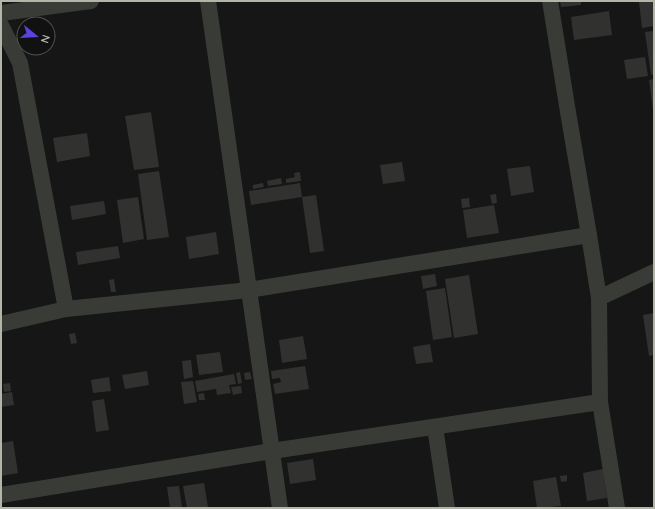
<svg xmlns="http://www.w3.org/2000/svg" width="655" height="509" viewBox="0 0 655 509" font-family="Quicksand,sans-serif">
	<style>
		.building { fill: #313230 }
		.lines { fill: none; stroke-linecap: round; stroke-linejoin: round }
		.minor { stroke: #393b36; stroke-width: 16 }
	</style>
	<rect width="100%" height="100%" fill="#151615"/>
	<g class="building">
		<polygon points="560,1 581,1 581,5 561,7"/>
		<polygon points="647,1 654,1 654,26 642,28 639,2"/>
		<polygon points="609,11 612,35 574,40 571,17"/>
		<polygon points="654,31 654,74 651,75 645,32"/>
		<polygon points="645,57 648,76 627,79 624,60"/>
		<polygon points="654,79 654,110 653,110 649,80"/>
		<polygon points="151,112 159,167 134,170 125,116"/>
		<polygon points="87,133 90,156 57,162 53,138"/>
		<polygon points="402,162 405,181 383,184 380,165"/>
		<polygon points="530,166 534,192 511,196 507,169"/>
		<polygon points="159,171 169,237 147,240 138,174"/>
		<polygon points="300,172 301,181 286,183 286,179 295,177 294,173"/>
		<polygon points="281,178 282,184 268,186 267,181"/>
		<polygon points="263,183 264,187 253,189 253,185"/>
		<polygon points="300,183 302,197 251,205 249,191"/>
		<polygon points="496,194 497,203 492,204 490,195"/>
		<polygon points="316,195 324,251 310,253 302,197"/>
		<polygon points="138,197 144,239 123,243 117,200"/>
		<polygon points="469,198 470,207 462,208 461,199"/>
		<polygon points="104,201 106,214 72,220 70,206"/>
		<polygon points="494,205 499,233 467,238 463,210"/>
		<polygon points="216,232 219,254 189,259 186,237"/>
		<polygon points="118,246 120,258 78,265 76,252"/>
		<polygon points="435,274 437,286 423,289 421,276"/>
		<polygon points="469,275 478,334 454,338 445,279"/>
		<polygon points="114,279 116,292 111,292 109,280"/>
		<polygon points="445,288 452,337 433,340 426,291"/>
		<polygon points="654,313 654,355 649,356 643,315"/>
		<polygon points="75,333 77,343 71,344 69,334"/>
		<polygon points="303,336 307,359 282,363 279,340"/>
		<polygon points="430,344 433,362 416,364 413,347"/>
		<polygon points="220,352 223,372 199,375 196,355"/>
		<polygon points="191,360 193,377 184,379 182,361"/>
		<polygon points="305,366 309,389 275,394 273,384 281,382 280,378 272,379 271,371"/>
		<polygon points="147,371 149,385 125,389 122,375"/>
		<polygon points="240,372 242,383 238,384 236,373"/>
		<polygon points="250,372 252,379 245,380 244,373"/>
		<polygon points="234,374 236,384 229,385 231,393 217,395 216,389 197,392 195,381"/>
		<polygon points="109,377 111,391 93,393 91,380"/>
		<polygon points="193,381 197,402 184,404 181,382"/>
		<polygon points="10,383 11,391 4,392 3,384"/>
		<polygon points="241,386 242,393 233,395 231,387"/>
		<polygon points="12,392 14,405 1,407 1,394"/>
		<polygon points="204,393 205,400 199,400 198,394"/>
		<polygon points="104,399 109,430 96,432 92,401"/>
		<polygon points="13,441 18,473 1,476 1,443"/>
		<polygon points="313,459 316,480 290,484 287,463"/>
		<polygon points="603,469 607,498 587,501 583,473"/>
		<polygon points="567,475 567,481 561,482 560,476"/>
		<polygon points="556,477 561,506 537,508 533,481"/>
		<polygon points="204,483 208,507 187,508 183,486"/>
		<polygon points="179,486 182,508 170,508 167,487"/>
	</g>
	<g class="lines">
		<g class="minor">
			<polyline points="208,1 280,508"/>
			<polyline points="550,1 568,112 589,235 599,298 600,402 617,508"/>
			<polyline points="1,13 91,1"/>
			<polyline points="1,25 20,63 66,309"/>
			<polyline points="599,298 654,272"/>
			<polyline points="1,324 66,309 249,290 589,235"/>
			<polyline points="435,427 447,508"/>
			<polyline points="1,495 272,451 600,402"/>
		</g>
	</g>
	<rect width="655" height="509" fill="none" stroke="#b3b5a8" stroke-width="4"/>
	<g transform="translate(36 36) rotate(108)"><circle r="19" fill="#101110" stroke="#51534d"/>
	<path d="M0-3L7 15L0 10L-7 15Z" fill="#5a44df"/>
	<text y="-6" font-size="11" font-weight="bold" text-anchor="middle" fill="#b3b5a8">N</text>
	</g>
</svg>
